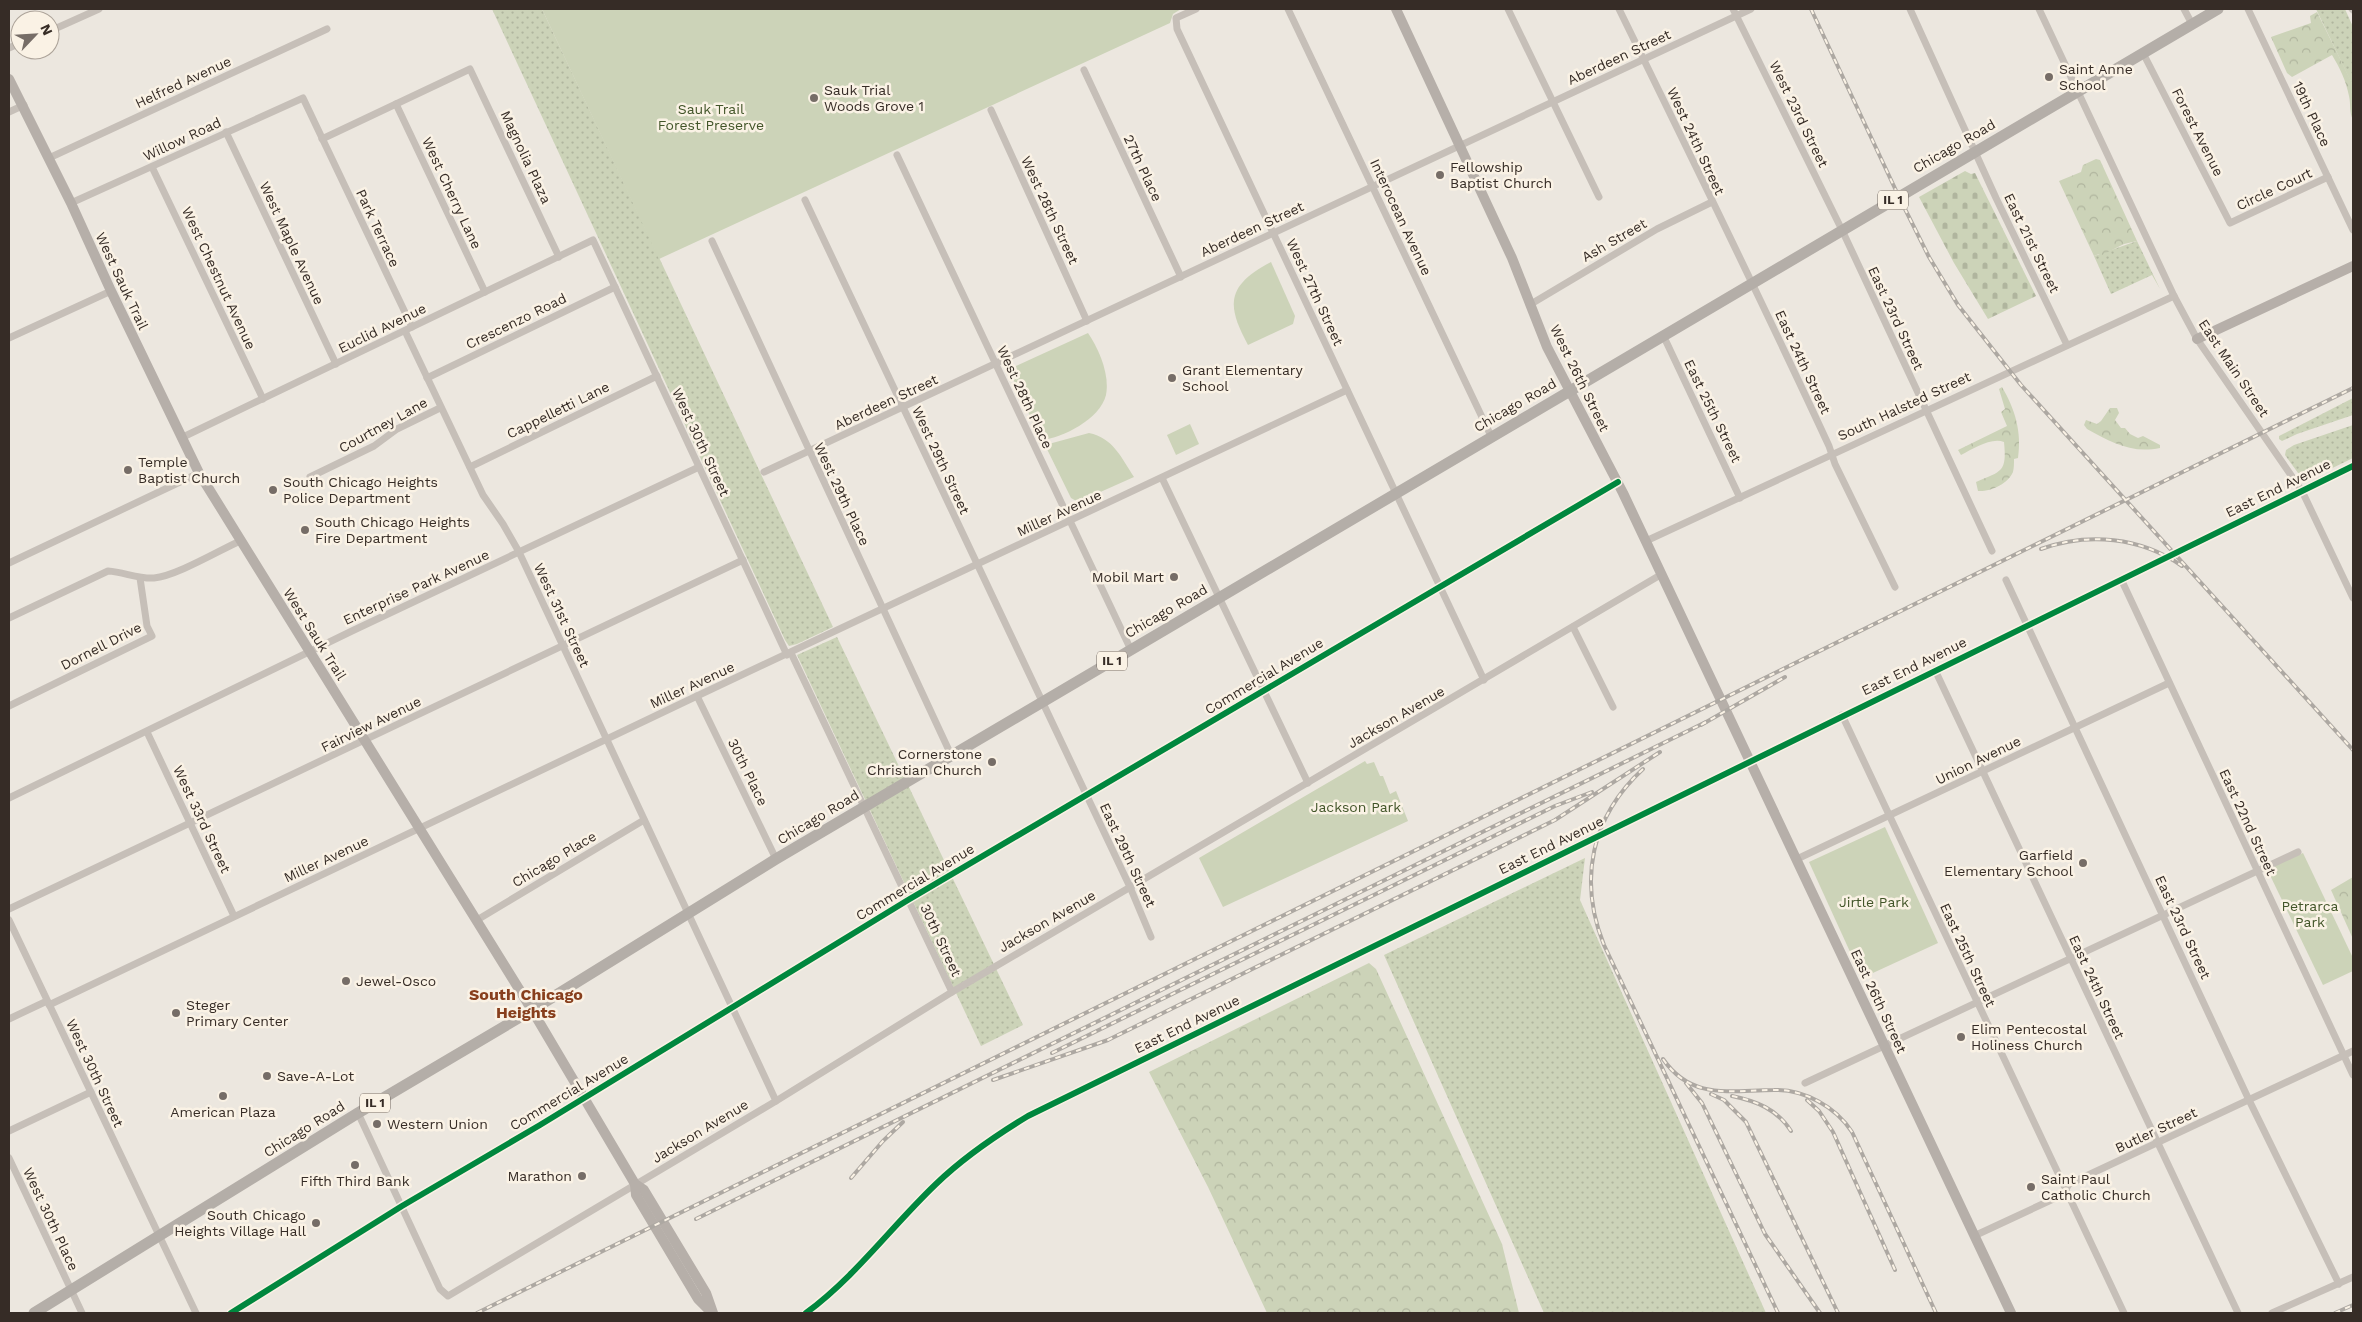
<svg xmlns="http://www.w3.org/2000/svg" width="2362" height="1322" viewBox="0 0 2362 1322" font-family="'Work Sans',sans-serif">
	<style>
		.grass { fill: url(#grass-dots) }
		.forest { fill: url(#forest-crowns) }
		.cemetery { fill: url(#cemetery-stones) }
		.park { fill: #ccd3b8 }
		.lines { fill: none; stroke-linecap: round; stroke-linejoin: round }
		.street { stroke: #c6bfb8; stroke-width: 7 }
		.secondary { stroke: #b6afa9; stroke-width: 10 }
		.primary { stroke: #b4aea8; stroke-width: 11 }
		.rail-casing { stroke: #ada8a2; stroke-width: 4 }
		.rail { stroke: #faf2e5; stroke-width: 2; stroke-dasharray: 5.5; stroke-linecap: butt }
		.cycleway-casing { stroke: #faf2e5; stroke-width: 9 }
		.cycleway { stroke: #00873e; stroke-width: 6 }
		.poi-dot { fill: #766d67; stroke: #faf2e5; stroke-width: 2 }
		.labels { text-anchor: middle; stroke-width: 5; stroke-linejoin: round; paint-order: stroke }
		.shield { fill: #faf2e5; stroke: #71675f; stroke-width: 1 }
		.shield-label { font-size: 12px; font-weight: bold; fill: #362c26 }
		.street-label { font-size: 14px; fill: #362c26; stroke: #faf2e5 }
		.poi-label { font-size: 14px; fill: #362c26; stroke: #faf2e5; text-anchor: start }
		.park-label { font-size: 14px; fill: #425529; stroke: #faf2e5 }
		.quarter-label { font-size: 16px; font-weight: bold; fill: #883f1d; stroke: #faf2e5 }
	</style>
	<defs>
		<pattern id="grass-dots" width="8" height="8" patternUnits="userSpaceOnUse" patternTransform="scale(1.25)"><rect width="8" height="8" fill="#ccd3b8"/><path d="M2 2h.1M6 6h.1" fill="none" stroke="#b0b59e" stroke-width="1.8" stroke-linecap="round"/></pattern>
		<pattern id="forest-crowns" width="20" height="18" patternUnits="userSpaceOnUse" patternTransform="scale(1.25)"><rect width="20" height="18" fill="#ccd3b8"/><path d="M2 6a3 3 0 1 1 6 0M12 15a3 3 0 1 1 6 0" fill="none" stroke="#b0b59e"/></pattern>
		<pattern id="cemetery-stones" width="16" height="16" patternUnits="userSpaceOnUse" patternTransform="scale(1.25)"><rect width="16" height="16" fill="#ccd3b8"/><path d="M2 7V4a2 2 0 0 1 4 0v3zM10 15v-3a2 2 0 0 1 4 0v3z" fill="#b0b59e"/></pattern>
	</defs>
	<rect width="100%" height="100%" fill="#ece7df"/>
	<g class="grass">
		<polygon points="492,9 542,9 833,627 797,644 789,646 785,640"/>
		<polygon points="2316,9 2345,9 2353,27 2353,86"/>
		<polygon points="2137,241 2160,289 2152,275 2111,294 2094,256"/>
		<polygon points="2353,398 2353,415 2297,434 2282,441 2279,439 2279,436"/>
		<polygon points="2353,425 2353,458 2310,479 2301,477 2285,455 2286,450 2294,445"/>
		<polygon points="837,637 1023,1025 981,1046 797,655"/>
		<polygon points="1585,858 1580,900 1766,1313 1544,1313 1384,955"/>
	</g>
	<g class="forest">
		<path d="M 2317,12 L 2352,83 L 2353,120 C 2349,112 2351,105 2349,96 C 2346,81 2340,68 2332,55 L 2292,77 L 2287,73 L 2271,37 L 2311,23 L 2310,16 Z"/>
		<polygon points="2096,159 2100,160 2137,241 2124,244 2102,255 2099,254 2094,256 2059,181 2081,172 2083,165"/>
		<path d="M 2002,387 C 2015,409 2022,432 2018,458 L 2014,459 C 2014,463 2014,468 2013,472 C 2008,484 1990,492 1978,491 L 1976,482 C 2002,471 2007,472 2004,442 C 1991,437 1973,449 1961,455 L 1958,450 L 2007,426 L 2001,412 L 2005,409 L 1999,389 Z"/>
		<path d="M 2110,408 L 2117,408 L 2119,413 L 2115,420 L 2121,428 L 2125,428 L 2130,434 L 2138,438 L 2143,436 L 2160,445 L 2160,448 C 2131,454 2111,442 2087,429 L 2084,425 L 2086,420 L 2097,424 L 2101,421 Z"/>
		<polygon points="2353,877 2353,939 2331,890"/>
		<polygon points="1369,963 1376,969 1502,1244 1519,1313 1267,1313 1208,1187 1149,1072"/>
	</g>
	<polygon class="cemetery" points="1965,171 1971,174 1975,173 2036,296 1988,319 1954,263 1919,197"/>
	<g class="park">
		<polygon points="542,9 1181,9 1173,14 1170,23 659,259"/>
		<path d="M 1271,262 L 1295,316 L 1293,324 L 1248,345 C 1225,303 1228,285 1271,262 Z"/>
		<path d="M 1088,333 C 1099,349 1110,375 1106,395 C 1100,419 1063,438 1041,440 L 1013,379 L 1016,366 Z"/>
		<polygon points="1190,424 1199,444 1176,455 1167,435"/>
		<path d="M 1089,433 C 1113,438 1121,457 1134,477 L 1078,502 L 1071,498 L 1045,445 Z"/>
		<polygon points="1365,761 1367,764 1374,762 1380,776 1383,776 1390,794 1396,791 1408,821 1223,907 1199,858"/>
		<polygon points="1885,827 1938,943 1862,978 1809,862"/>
		<polygon points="2303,853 2353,958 2353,971 2323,985 2267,869"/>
	</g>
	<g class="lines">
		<g class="street">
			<polyline points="1196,9 1176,18 1177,29 1484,680"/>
			<polyline points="1288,9 1491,436"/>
			<polyline points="1508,9 1599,197"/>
			<path d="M 1619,9 C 1690,154 1761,299 1829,446 L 1835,464 L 1895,587"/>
			<polyline points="1733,9 1842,230 1992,551"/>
			<polyline points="1910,9 1996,198 2067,345"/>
			<polyline points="2039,9 2174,296 2197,339 2302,491 2353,598"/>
			<polyline points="2184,9 2192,24"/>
			<polyline points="2248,9 2353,230"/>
			<polyline points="2352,9 2353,10"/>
			<polyline points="50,31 99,9"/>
			<polyline points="9,48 20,43"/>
			<polyline points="2143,53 2230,223 2328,177"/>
			<polyline points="1084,70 1181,277"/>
			<polyline points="396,104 485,292"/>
			<polyline points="991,110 1087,321"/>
			<polyline points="9,112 24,105"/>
			<polyline points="226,132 336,364"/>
			<polyline points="322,139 470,69 559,257"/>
			<polyline points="897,155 1131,650"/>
			<polyline points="49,158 327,29"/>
			<polyline points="152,167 263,399"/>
			<polyline points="805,200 1130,887 1151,937"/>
			<polyline points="71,203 303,98 412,327"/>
			<polyline points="712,241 952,757"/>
			<polyline points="1531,304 1657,229 1712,202"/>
			<polyline points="405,331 483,495 503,524 519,552 776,1101"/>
			<polyline points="1663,335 1740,498"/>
			<polyline points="9,338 111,291"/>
			<polyline points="427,378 615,287"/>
			<polyline points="181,438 593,240 787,655"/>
			<polyline points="470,467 657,376"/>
			<polyline points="764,472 1751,9"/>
			<polyline points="310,477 374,446 397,429 440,408"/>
			<polyline points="1162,478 1308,783"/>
			<polyline points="1646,541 2174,296"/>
			<polyline points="9,563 199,473"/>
			<polyline points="2121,579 2353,1075"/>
			<polyline points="2006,580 2249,1100 2339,1284"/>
			<path d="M 9,618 L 108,571 C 124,572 138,579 154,578 C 176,576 218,551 240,541"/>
			<polyline points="1573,627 1613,707"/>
			<polyline points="791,653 952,992"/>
			<polyline points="1935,670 2238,1313"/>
			<polyline points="697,696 776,859"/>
			<polyline points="9,706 152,636 147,626 140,578"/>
			<polyline points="1842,715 2124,1313"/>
			<polyline points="147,732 234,916"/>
			<polyline points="9,798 354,630 699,467"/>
			<polyline points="1797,859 2169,683"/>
			<polyline points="9,909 743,560"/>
			<polyline points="9,920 196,1313"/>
			<polyline points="477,920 644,820"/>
			<polyline points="49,1005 697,696 1347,390"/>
			<polyline points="9,1019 47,1001"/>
			<polyline points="1805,1083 2298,852"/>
			<polyline points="358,1113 440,1289 448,1296 776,1101 952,992 1662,574"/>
			<polyline points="9,1131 91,1092"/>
			<polyline points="9,1158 82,1313"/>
			<polyline points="1974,1236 2062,1195 2069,1184 2353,1051"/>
			<polyline points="231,1313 402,1206 540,1125 908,900 1618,482"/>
			<path d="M 806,1313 C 856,1276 891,1227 936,1184 C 964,1157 995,1136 1028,1116 L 2353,466"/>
			<polyline points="2272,1313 2353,1277"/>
		</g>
		<g class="secondary">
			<polyline points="1396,9 1512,258 1547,347 1623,493 2011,1313"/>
			<polyline points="9,79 71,203 111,291 199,473 532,1010 635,1184 644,1190 706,1293 713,1313"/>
			<polyline points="2197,339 2353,266"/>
			<polyline points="635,1184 636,1195 698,1299 710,1311"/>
		</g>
		<polyline class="primary" points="34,1313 358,1113 532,1010 776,859 2218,9"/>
		<defs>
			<g id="rail">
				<polyline points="1811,9 1899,197 1929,257 1958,305 2021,385 2353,750"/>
				<path d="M 2041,549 C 2088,532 2141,537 2182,566"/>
				<polyline points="1701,725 1785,677"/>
				<path d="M 1643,769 C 1591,817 1578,880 1604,945 L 1778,1313"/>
				<polyline points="1052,1053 1555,806 1592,792"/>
				<path d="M 1663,1059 C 1692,1101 1731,1090 1774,1090 C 1804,1089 1836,1107 1852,1132 L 1936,1313"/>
				<polyline points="993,1080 1108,1040 1555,820 1660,752"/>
				<polyline points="1686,1083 1702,1103 1765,1234 1820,1313"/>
				<polyline points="1711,1094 1724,1100 1746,1122 1838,1313"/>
				<path d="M 1732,1096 C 1756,1101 1777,1109 1791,1131"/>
				<polyline points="1807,1100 1819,1111 1833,1132 1895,1270"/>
				<polyline points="851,1178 883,1141 903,1122"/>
				<polyline points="696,1219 1706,722"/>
				<polyline points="477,1313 2353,388"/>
				<polyline points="2335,1313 2353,1305"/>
			</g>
		</defs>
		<use href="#rail" class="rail-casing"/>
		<use href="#rail" class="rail"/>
		<defs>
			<g id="cycleway">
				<polyline points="231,1313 402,1206 540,1125 908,900 1618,482"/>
				<path d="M 806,1313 C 856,1276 891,1227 936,1184 C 964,1157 995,1136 1028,1116 L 2353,466"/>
			</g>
		</defs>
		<use href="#cycleway" class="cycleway-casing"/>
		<use href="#cycleway" class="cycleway"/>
	</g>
	<g class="poi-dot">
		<circle cx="2049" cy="77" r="5"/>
		<circle cx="814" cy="98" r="5"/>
		<circle cx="1440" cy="175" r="5"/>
		<circle cx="1172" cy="378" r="5"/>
		<circle cx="128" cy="470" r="5"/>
		<circle cx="273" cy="490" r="5"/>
		<circle cx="305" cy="530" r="5"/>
		<circle cx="1174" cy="577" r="5"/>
		<circle cx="992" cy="762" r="5"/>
		<circle cx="2083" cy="863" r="5"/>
		<circle cx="346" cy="981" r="5"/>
		<circle cx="176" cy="1013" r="5"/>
		<circle cx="1961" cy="1037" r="5"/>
		<circle cx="267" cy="1076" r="5"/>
		<circle cx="223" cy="1096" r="5"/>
		<circle cx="377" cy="1124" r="5"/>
		<circle cx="355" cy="1165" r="5"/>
		<circle cx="582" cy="1176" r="5"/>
		<circle cx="2031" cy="1187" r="5"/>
		<circle cx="316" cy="1223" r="5"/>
	</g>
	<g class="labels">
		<g class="shield">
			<rect x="1878" y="190.5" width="30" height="19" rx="4"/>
			<rect x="1097" y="651.5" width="30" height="19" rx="4"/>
			<rect x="360" y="1093.5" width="30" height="19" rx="4"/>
		</g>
		<g class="shield-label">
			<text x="1893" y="204">IL 1</text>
			<text x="1112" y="665">IL 1</text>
			<text x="375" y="1107">IL 1</text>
		</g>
		<g class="street-label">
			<text transform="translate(1619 57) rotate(-25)" y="5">Aberdeen Street</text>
			<text transform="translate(183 82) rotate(-25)" y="5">Helfred Avenue</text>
			<text transform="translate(1799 114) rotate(64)" y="5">West 23rd Street</text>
			<text transform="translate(2312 114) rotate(65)" y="5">19th Place</text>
			<text transform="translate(2198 132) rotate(63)" y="5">Forest Avenue</text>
			<text transform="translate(182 139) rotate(-25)" y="5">Willow Road</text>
			<text transform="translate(1696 141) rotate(65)" y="5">West 24th Street</text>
			<text transform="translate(1954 146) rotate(-30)" y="5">Chicago Road</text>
			<text transform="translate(526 157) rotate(65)" y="5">Magnolia Plaza</text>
			<text transform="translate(1143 168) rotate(65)" y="5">27th Place</text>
			<text transform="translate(2274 189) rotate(-25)" y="5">Circle Court</text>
			<text transform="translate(452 193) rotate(65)" y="5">West Cherry Lane</text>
			<text transform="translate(1050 210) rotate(65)" y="5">West 28th Street</text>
			<text transform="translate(1401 217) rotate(65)" y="5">Interocean Avenue</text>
			<text transform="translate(378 228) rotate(65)" y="5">Park Terrace</text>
			<text transform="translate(1252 229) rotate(-25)" y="5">Aberdeen Street</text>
			<text transform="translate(1614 240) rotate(-30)" y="5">Ash Street</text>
			<text transform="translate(292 243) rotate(65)" y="5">West Maple Avenue</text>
			<text transform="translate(2032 243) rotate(64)" y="5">East 21st Street</text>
			<text transform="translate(219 278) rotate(65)" y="5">West Chestnut Avenue</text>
			<text transform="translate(122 281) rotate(65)" y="5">West Sauk Trail</text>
			<text transform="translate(1315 292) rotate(65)" y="5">West 27th Street</text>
			<text transform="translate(1896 318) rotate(65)" y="5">East 23rd Street</text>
			<text transform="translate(516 321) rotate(-26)" y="5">Crescenzo Road</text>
			<text transform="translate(382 328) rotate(-26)" y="5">Euclid Avenue</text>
			<text transform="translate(1803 362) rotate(65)" y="5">East 24th Street</text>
			<text transform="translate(2234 368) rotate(56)" y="5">East Main Street</text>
			<text transform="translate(1580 378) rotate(64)" y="5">West 26th Street</text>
			<text transform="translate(1025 397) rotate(65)" y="5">West 28th Place</text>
			<text transform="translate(886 402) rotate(-25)" y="5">Aberdeen Street</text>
			<text transform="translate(1515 405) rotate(-30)" y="5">Chicago Road</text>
			<text transform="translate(1904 406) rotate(-25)" y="5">South Halsted Street</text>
			<text transform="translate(558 410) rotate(-26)" y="5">Cappelletti Lane</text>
			<text transform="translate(1713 411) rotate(64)" y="5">East 25th Street</text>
			<text transform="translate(383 425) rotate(-29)" y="5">Courtney Lane</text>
			<text transform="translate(701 442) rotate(65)" y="5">West 30th Street</text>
			<text transform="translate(941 460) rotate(65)" y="5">West 29th Street</text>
			<text transform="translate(2278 488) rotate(-26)" y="5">East End Avenue</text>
			<text transform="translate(842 494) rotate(65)" y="5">West 29th Place</text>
			<text transform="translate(1059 513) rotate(-25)" y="5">Miller Avenue</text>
			<text transform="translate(416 587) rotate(-25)" y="5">Enterprise Park Avenue</text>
			<text transform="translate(1166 611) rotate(-30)" y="5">Chicago Road</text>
			<text transform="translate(562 615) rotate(65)" y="5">West 31st Street</text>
			<text transform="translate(315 634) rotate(58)" y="5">West Sauk Trail</text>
			<text transform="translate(101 646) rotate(-27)" y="5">Dornell Drive</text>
			<text transform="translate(1914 666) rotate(-26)" y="5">East End Avenue</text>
			<text transform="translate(1264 676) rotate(-31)" y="5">Commercial Avenue</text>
			<text transform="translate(692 685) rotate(-25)" y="5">Miller Avenue</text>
			<text transform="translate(1396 717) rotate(-30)" y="5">Jackson Avenue</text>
			<text transform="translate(371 724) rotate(-26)" y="5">Fairview Avenue</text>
			<text transform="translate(1978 760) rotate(-26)" y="5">Union Avenue</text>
			<text transform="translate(748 772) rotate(64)" y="5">30th Place</text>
			<text transform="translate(818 817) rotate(-31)" y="5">Chicago Road</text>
			<text transform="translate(202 819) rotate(65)" y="5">West 33rd Street</text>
			<text transform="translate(2248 822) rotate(65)" y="5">East 22nd Street</text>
			<text transform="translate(1551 845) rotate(-26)" y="5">East End Avenue</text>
			<text transform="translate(1128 855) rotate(65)" y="5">East 29th Street</text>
			<text transform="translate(326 859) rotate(-25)" y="5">Miller Avenue</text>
			<text transform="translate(554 859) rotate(-31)" y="5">Chicago Place</text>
			<text transform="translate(915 882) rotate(-31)" y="5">Commercial Avenue</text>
			<text transform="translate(1047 921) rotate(-30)" y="5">Jackson Avenue</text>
			<text transform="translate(2183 927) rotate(65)" y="5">East 23rd Street</text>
			<text transform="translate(941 940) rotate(65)" y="5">30th Street</text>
			<text transform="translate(1968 955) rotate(65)" y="5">East 25th Street</text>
			<text transform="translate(2097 987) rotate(65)" y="5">East 24th Street</text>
			<text transform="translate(1879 1001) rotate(65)" y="5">East 26th Street</text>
			<text transform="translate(1187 1024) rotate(-26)" y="5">East End Avenue</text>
			<text transform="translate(95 1073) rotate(65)" y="5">West 30th Street</text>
			<text transform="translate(569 1092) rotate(-31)" y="5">Commercial Avenue</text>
			<text transform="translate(304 1129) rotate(-32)" y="5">Chicago Road</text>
			<text transform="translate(2156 1130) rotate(-25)" y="5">Butler Street</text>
			<text transform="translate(700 1131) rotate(-31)" y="5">Jackson Avenue</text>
			<text transform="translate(51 1219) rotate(65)" y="5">West 30th Place</text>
		</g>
		<g class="poi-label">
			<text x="2059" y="74">Saint Anne<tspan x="2059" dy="16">School</tspan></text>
			<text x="824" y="95">Sauk Trial<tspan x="824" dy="16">Woods Grove 1</tspan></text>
			<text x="1450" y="172">Fellowship<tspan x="1450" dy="16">Baptist Church</tspan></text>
			<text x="1182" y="375">Grant Elementary<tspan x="1182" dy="16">School</tspan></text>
			<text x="138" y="467">Temple<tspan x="138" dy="16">Baptist Church</tspan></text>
			<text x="283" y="487">South Chicago Heights<tspan x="283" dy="16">Police Department</tspan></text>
			<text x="315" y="527">South Chicago Heights<tspan x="315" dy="16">Fire Department</tspan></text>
			<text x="1164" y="582" text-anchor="end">Mobil Mart</text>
			<text x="982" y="759" text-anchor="end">Cornerstone<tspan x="982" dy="16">Christian Church</tspan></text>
			<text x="2073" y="860" text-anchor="end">Garfield<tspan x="2073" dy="16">Elementary School</tspan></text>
			<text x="356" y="986">Jewel-Osco</text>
			<text x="186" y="1010">Steger<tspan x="186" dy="16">Primary Center</tspan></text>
			<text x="1971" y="1034">Elim Pentecostal<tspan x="1971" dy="16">Holiness Church</tspan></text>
			<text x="277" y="1081">Save-A-Lot</text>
			<text x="223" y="1117" text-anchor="middle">American Plaza</text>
			<text x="387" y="1129">Western Union</text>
			<text x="572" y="1181" text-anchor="end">Marathon</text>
			<text x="2041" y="1184">Saint Paul<tspan x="2041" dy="16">Catholic Church</tspan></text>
			<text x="355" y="1186" text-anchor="middle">Fifth Third Bank</text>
			<text x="306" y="1220" text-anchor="end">South Chicago<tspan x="306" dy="16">Heights Village Hall</tspan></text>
		</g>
		<g class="park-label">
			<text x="711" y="114">Sauk Trail<tspan x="711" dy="16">Forest Preserve</tspan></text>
			<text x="1356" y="812">Jackson Park</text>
			<text x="1874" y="907">Jirtle Park</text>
			<text x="2310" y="911">Petrarca<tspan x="2310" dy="16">Park</tspan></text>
		</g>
		<g class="quarter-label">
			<text x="526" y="1000">South Chicago<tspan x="526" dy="18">Heights</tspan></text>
		</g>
	</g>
	<rect width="2362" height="1322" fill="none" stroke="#362c26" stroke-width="20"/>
	<g transform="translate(35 35) rotate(65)"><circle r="24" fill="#faf2e5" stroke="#aca399"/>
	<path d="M0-4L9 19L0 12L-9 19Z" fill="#766d67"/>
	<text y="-8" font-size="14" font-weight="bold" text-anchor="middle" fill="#362c26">N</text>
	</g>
</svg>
